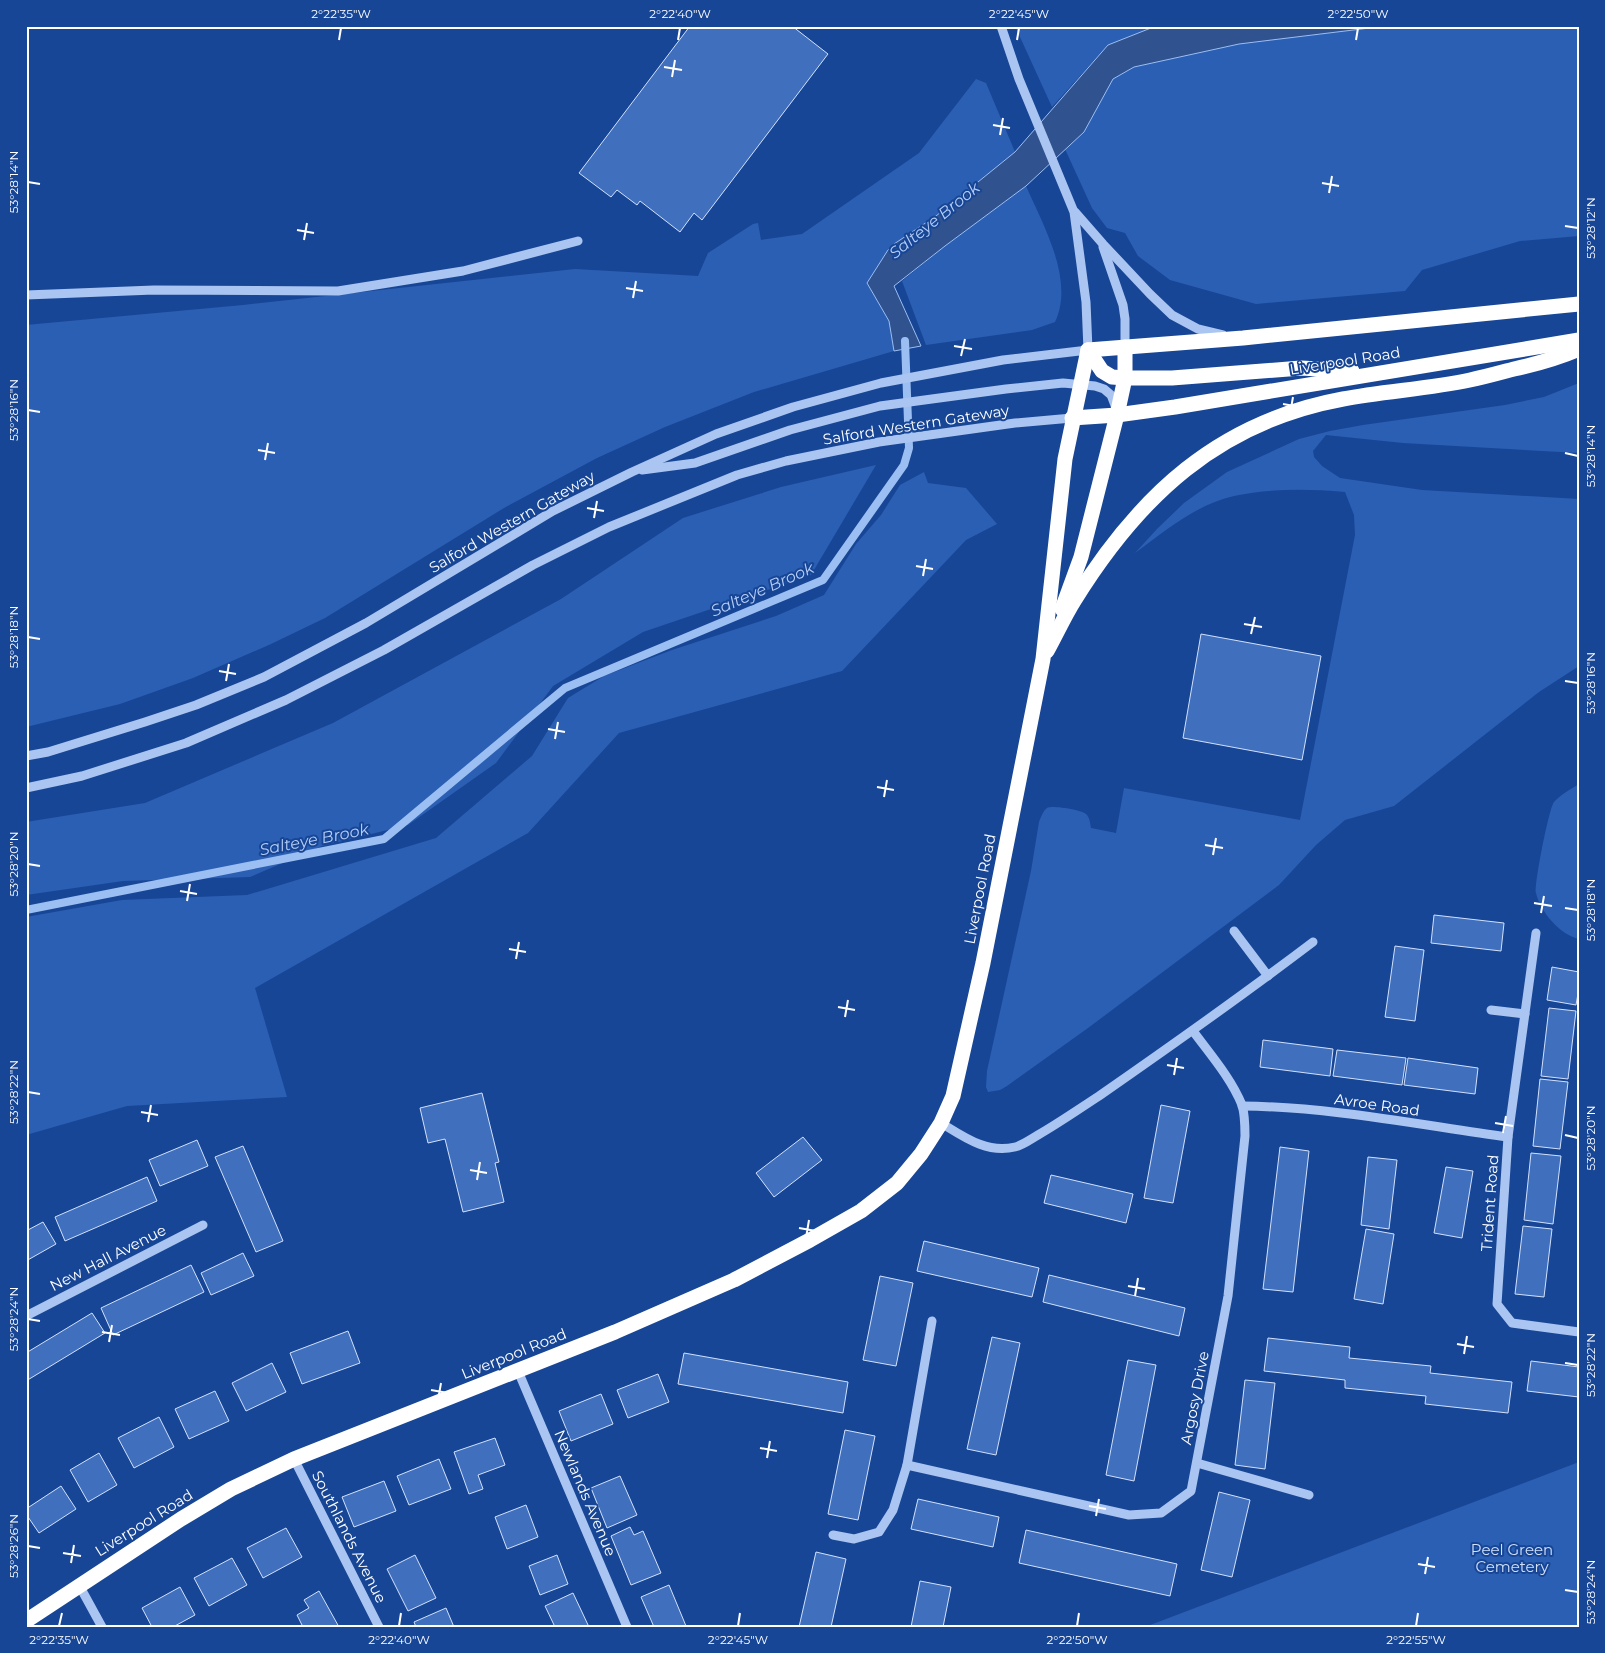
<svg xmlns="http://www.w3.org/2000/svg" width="1605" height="1653" viewBox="0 0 1605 1653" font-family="Montserrat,sans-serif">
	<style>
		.green { fill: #2b5fb4 }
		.water { fill: #30528e; stroke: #9cbff3 }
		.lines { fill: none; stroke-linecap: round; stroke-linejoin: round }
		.stream { stroke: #9cbff3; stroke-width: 8 }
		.building { fill: #4070bd; stroke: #d1e1fc }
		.minor { stroke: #aac5f1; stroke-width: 9 }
		.highway { stroke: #fff; stroke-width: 15 }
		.ticks { fill: none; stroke: #fff; stroke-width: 2 }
		.labels { text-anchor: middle; stroke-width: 4; stroke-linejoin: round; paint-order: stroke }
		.street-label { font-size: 15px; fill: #fff; stroke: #184696 }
		.park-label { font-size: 15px; fill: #d1e1fc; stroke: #184696 }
		.water-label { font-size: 16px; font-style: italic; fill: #b6cff8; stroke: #184696 }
		.neatline { fill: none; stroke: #fff; stroke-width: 2 }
		.ticks-label { font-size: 12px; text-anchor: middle; fill: #fff }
	</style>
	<rect width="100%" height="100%" fill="#184696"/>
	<g class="green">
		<polygon points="1015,26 1156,26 1108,45 1052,107"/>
		<polygon points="1386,26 1579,26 1579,236 1520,241 1422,270 1405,291 1256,304 1170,280 1138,256 1125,233 1107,228 1092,208 1065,149 1084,132 1112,79 1134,67 1239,44"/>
		<polygon points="976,79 986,83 1015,152 936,216 894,244 888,250 867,283 889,321 894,351 754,392 665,427 597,458 504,508 325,618 271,644 193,678 120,704 26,727 26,325 243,305 575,269 698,276 708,253 753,224 758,223 761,240 802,234 919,153"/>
		<path d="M 1026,186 C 1043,225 1075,280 1055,322 L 1032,330 L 926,345 L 902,281 L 945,246 Z"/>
		<path d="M 1579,383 L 1579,453 L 1403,443 L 1326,435 L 1313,451 L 1314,457 L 1322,466 L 1340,478 L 1422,490 L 1579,499 L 1579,666 L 1539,692 L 1394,806 L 1345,820 L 1316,845 L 1279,885 L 1088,1028 L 1007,1086 L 1000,1090 L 988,1092 L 986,1087 L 987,1071 L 1031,871 L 1039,822 C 1041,817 1043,811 1047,808 C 1052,805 1081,810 1086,814 C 1090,818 1090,823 1091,828 L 1116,833 L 1124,788 L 1300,820 L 1355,535 L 1354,515 L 1345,492 C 1309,489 1270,488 1234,496 C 1197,504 1165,531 1135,553 L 1157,529 L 1184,503 L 1227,472 L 1299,439 L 1330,431 L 1363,425 L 1505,405 L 1544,397 Z"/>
		<polygon points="876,465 811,575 643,632 553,686 496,763 408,825 322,846 250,877 123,881 26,895 26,822 145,803 333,723 561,599 683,518 781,487"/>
		<polygon points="924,472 928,483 966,488 997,524 966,540 842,671 619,733 528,833 255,988 287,1097 127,1106 26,1135 26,917 122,900 247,895 436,838 532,756 568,698 604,676 672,650 776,616 824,595 856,544 881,515 900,485"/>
		<path d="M 1579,784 L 1579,939 C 1560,935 1540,911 1536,893 C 1534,885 1549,808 1554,802 C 1560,795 1571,789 1579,784 Z"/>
		<polygon points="1579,1462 1579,1627 1145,1627"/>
	</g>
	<polygon class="water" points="1156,26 1386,26 1239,44 1134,67 1113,79 1084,132 1026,186 945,246 894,286 921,346 894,351 889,321 867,283 888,250 894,244 936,216 1015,152 1108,45"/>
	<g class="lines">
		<polyline class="stream" points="26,910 384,839 565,688 823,580 904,465 909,448 905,341"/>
	</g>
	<g class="building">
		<polygon points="690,26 792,26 828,54 702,220 694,213 680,232 640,201 637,205 617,190 611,197 579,173"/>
		<polygon points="1201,634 1321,656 1302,760 1183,738"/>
		<polygon points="1434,915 1504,923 1501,951 1431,943"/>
		<polygon points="1395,946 1424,950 1415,1021 1385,1017"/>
		<polygon points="1552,967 1579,972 1579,988 1576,1005 1547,1000"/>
		<polygon points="1549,1008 1576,1011 1568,1079 1541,1076"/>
		<polygon points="1263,1040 1333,1049 1330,1076 1260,1067"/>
		<polygon points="1337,1050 1406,1058 1402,1085 1333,1076"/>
		<polygon points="1408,1058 1478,1068 1475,1094 1404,1085"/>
		<polygon points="1540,1079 1568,1082 1560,1149 1533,1146"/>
		<polygon points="482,1093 499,1162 495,1163 504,1202 463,1212 445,1139 428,1143 420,1108"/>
		<polygon points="1161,1105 1190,1111 1173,1203 1144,1198"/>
		<polygon points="803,1137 822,1160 774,1197 756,1173"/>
		<polygon points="197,1140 208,1166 160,1186 149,1160"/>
		<polygon points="243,1146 283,1241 256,1252 215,1157"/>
		<polygon points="1280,1147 1309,1151 1293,1292 1263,1289"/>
		<polygon points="1531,1153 1561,1156 1553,1224 1524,1220"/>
		<polygon points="1368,1157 1397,1160 1389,1229 1361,1225"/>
		<polygon points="1446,1167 1473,1171 1462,1238 1434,1233"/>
		<polygon points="1051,1175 1133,1194 1126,1223 1044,1203"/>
		<polygon points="147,1177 157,1201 65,1241 55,1217"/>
		<polygon points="43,1222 56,1244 26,1261 26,1231"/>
		<polygon points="1523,1226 1552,1229 1544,1297 1515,1294"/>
		<polygon points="1366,1229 1394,1234 1383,1304 1354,1299"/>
		<polygon points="924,1241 1039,1268 1032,1297 917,1271"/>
		<polygon points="243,1253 254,1276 211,1295 201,1273"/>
		<polygon points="191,1265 204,1292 113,1335 101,1308"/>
		<polygon points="1049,1275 1185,1308 1179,1336 1043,1302"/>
		<polygon points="880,1276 913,1283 896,1366 863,1360"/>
		<polygon points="92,1313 105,1333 26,1381 26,1353"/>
		<polygon points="348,1331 360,1363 302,1384 290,1353"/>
		<polygon points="992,1337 1020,1343 996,1455 967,1449"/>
		<polygon points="1268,1338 1350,1347 1349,1358 1431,1366 1430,1373 1512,1382 1508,1413 1425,1404 1426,1396 1345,1388 1345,1380 1264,1371"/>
		<polygon points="684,1353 848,1382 843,1413 678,1384"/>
		<polygon points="1128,1360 1156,1365 1134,1481 1106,1475"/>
		<polygon points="1531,1361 1579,1367 1579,1397 1527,1391"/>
		<polygon points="272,1363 286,1392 246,1411 232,1383"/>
		<polygon points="658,1374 669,1402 628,1418 617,1390"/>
		<polygon points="1245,1380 1275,1383 1265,1469 1235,1465"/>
		<polygon points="215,1391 229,1421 189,1439 175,1409"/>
		<polygon points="601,1394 613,1424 571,1441 559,1411"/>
		<polygon points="159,1417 174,1447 134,1468 118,1438"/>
		<polygon points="845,1430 875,1436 858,1520 828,1514"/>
		<polygon points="495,1438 505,1465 478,1475 483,1489 469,1494 454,1452"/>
		<polygon points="99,1453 117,1485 88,1502 70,1470"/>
		<polygon points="439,1459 451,1489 409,1505 397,1476"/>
		<polygon points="620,1476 637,1515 607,1528 591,1488"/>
		<polygon points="384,1481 396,1511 354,1527 342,1497"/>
		<polygon points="61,1486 76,1509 39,1533 26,1514 26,1509"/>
		<polygon points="1219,1492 1250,1500 1232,1577 1201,1570"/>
		<polygon points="918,1499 999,1517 993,1547 911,1529"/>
		<polygon points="526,1505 538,1537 507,1549 495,1517"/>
		<polygon points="630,1527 634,1535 643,1531 661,1573 631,1585 611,1536"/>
		<polygon points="286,1528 302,1557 263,1578 247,1548"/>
		<polygon points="1026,1530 1177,1564 1170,1596 1019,1563"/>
		<polygon points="816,1552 846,1559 831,1627 799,1627"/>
		<polygon points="415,1555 436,1598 408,1611 387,1569"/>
		<polygon points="557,1555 568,1584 540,1595 529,1566"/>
		<polygon points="232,1558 247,1585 209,1606 194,1578"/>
		<polygon points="920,1581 951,1587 943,1627 911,1627"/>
		<polygon points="669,1585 686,1626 684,1627 654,1627 641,1597"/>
		<polygon points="180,1587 195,1615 173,1627 152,1627 142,1608"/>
		<polygon points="319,1591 339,1627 303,1627 297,1615 309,1608 304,1600"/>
		<polygon points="573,1593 589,1627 555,1627 545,1606"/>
		<polygon points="446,1608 454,1627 416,1627 414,1622"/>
	</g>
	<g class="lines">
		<g class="minor">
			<polyline points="1075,212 1103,244 1150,294 1172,315 1198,329 1223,335"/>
			<polyline points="1103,247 1123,305 1125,319 1125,347"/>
			<polyline points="26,295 154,290 338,291 463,271 578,241"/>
			<polyline points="642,470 695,463 790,430 880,406 1006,389 1063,383 1095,386 1104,389 1111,395 1116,408"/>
			<polyline points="26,756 48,752 145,722 196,705 264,677 366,623 553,511 632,472 716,434 793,407 881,383 1003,360 1088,350 1086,302 1074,212 1019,79 1001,26"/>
			<polyline points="26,788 82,776 186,743 286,700 384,650 533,565 609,527 737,475 786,461 879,442 1015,423 1072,418"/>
			<polyline points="1234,931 1268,976"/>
			<polyline points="1536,933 1508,1137 1497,1304 1512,1323 1579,1332"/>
			<polyline points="1491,1010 1525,1014"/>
			<path d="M 1242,1106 C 1331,1107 1420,1125 1508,1137"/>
			<path d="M 941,1123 C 964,1137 987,1154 1015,1147 C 1023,1145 1031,1139 1038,1135 C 1059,1123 1079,1109 1099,1096 C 1171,1046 1243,995 1313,942"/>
			<polyline points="26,1316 203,1225"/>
			<polyline points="518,1371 627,1627"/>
			<polyline points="294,1459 379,1627"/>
			<polyline points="1197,1463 1309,1495"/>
			<path d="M 907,1465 L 1129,1515 L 1161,1513 L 1191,1491 L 1228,1296 L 1245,1136 C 1245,1126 1245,1115 1242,1105 C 1231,1078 1210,1054 1193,1031"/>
			<polyline points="833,1535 854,1539 879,1532 893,1510 907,1465 932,1321"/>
			<polyline points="79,1585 102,1627"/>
		</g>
		<g class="highway">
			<polyline points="1088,350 1243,338 1579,304"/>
			<polyline points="1088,350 1102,371 1112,377 1125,378 1172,378 1301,368 1352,371"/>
			<polyline points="1072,418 1117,415 1175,407 1579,340"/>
			<polyline points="1062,609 1081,557 1117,415 1125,378 1125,347"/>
			<path d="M 1047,651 C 1056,635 1064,617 1074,601 C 1139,496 1218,422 1343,399 C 1385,391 1428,389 1470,380 C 1485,377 1499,373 1514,369 C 1537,364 1558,358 1579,349"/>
			<polyline points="26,1621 181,1519 231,1489 294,1459 615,1332 734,1280 810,1240 861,1211 897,1183 921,1154 941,1123 953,1096 983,963 1043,659 1065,459 1088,350"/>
		</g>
	</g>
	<path class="ticks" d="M 339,40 L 341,28M 678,40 L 680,28M 1017,40 L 1019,28M 1356,40 L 1358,28M 664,67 L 682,70M 672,77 L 675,60M 993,125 L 1010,128M 1000,135 L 1003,118M 28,182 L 40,184M 1322,183 L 1339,186M 1329,193 L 1332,176M 1565,226 L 1578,228M 297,230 L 314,233M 304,240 L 307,223M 626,288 L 643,291M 633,298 L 636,281M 954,346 L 972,349M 961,356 L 965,339M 1283,404 L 1300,407M 28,410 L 40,412M 1290,414 L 1293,397M 258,450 L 275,453M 1565,453 L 1578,456M 265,460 L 268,443M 587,508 L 604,511M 594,518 L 597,501M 916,566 L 933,569M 923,576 L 926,559M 1244,624 L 1262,627M 1251,634 L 1255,617M 28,637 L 40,639M 219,671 L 236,674M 226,681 L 229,664M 1565,681 L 1578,683M 548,729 L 565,732M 555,739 L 558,722M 877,787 L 894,790M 884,797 L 887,780M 1205,845 L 1223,848M 1213,855 L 1216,838M 28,864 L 40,866M 180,891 L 197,894M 187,901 L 190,884M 1534,903 L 1552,906M 1565,908 L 1578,910M 1541,913 L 1544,896M 509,949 L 526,952M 516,959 L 519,942M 838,1007 L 855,1010M 845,1017 L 848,1000M 1167,1065 L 1184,1068M 1174,1075 L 1177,1058M 28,1092 L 40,1094M 141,1112 L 158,1115M 148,1122 L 151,1105M 1495,1123 L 1513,1126M 1503,1133 L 1506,1116M 1565,1135 L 1578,1138M 470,1170 L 487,1173M 477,1180 L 480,1162M 799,1228 L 816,1231M 806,1238 L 809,1220M 1128,1286 L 1145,1289M 1135,1296 L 1138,1278M 28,1319 L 40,1321M 102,1332 L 120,1335M 109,1342 L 112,1325M 1457,1344 L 1474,1347M 1464,1354 L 1467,1336M 1565,1363 L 1578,1365M 431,1390 L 448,1393M 438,1400 L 441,1383M 760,1448 L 777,1451M 767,1458 L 770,1441M 1089,1506 L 1106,1509M 1096,1516 L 1099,1499M 28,1546 L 40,1548M 63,1553 L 81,1556M 71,1563 L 74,1545M 1418,1564 L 1435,1567M 1425,1574 L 1428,1557M 1565,1590 L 1578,1592M 59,1626 L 62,1613M 399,1626 L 401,1613M 738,1626 L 740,1613M 1077,1626 L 1079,1613M 1416,1626 L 1418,1613"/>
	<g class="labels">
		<g class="street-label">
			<text transform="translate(1345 361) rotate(-9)" y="5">Liverpool Road</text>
			<text transform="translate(916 425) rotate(-9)" y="5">Salford Western Gateway</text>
			<text transform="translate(512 522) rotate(-30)" y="5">Salford Western Gateway</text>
			<text transform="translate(980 889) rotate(-79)" y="5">Liverpool Road</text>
			<text transform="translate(1377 1105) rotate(8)" y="5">Avroe Road</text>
			<text transform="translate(1490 1203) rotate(-86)" y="5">Trident Road</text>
			<text transform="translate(108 1258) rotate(-27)" y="5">New Hall Avenue</text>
			<text transform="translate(514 1354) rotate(-22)" y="5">Liverpool Road</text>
			<text transform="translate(1195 1398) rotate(-79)" y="5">Argosy Drive</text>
			<text transform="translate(585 1493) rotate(67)" y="5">Newlands Avenue</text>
			<text transform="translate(144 1523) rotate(-32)" y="5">Liverpool Road</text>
			<text transform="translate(349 1537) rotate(63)" y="5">Southlands Avenue</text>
		</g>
		<g class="park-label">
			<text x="1512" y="1555">Peel Green<tspan x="1512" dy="17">Cemetery</tspan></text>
		</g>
		<g class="water-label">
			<text transform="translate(934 220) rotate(-39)" y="6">Salteye Brook</text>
			<text transform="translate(762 589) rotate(-24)" y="6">Salteye Brook</text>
			<text transform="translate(314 839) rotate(-11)" y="6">Salteye Brook</text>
		</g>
	</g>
	<rect width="1605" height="1653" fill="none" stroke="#184696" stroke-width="55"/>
	<rect x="28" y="28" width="1550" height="1598" class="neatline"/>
	<g class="ticks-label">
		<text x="341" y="18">2°22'35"W</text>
		<text x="680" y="18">2°22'40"W</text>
		<text x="1019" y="18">2°22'45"W</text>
		<text x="1358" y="18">2°22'50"W</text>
		<text transform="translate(14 182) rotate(-90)" y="4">53°28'14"N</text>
		<text transform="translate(1591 228) rotate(-90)" y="4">53°28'12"N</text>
		<text transform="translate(14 410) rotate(-90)" y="4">53°28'16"N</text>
		<text transform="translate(1591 456) rotate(-90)" y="4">53°28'14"N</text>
		<text transform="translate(14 637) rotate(-90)" y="4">53°28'18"N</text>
		<text transform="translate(1591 683) rotate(-90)" y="4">53°28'16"N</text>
		<text transform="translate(14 864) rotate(-90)" y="4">53°28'20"N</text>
		<text transform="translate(1591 910) rotate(-90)" y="4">53°28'18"N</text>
		<text transform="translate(14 1092) rotate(-90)" y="4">53°28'22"N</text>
		<text transform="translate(1591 1138) rotate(-90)" y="4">53°28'20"N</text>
		<text transform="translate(14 1319) rotate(-90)" y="4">53°28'24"N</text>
		<text transform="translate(1591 1365) rotate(-90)" y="4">53°28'22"N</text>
		<text transform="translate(14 1546) rotate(-90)" y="4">53°28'26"N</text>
		<text transform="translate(1591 1592) rotate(-90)" y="4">53°28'24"N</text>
		<text x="59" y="1644">2°22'35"W</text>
		<text x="399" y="1644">2°22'40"W</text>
		<text x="738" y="1644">2°22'45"W</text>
		<text x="1077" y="1644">2°22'50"W</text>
		<text x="1416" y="1644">2°22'55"W</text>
	</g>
</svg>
